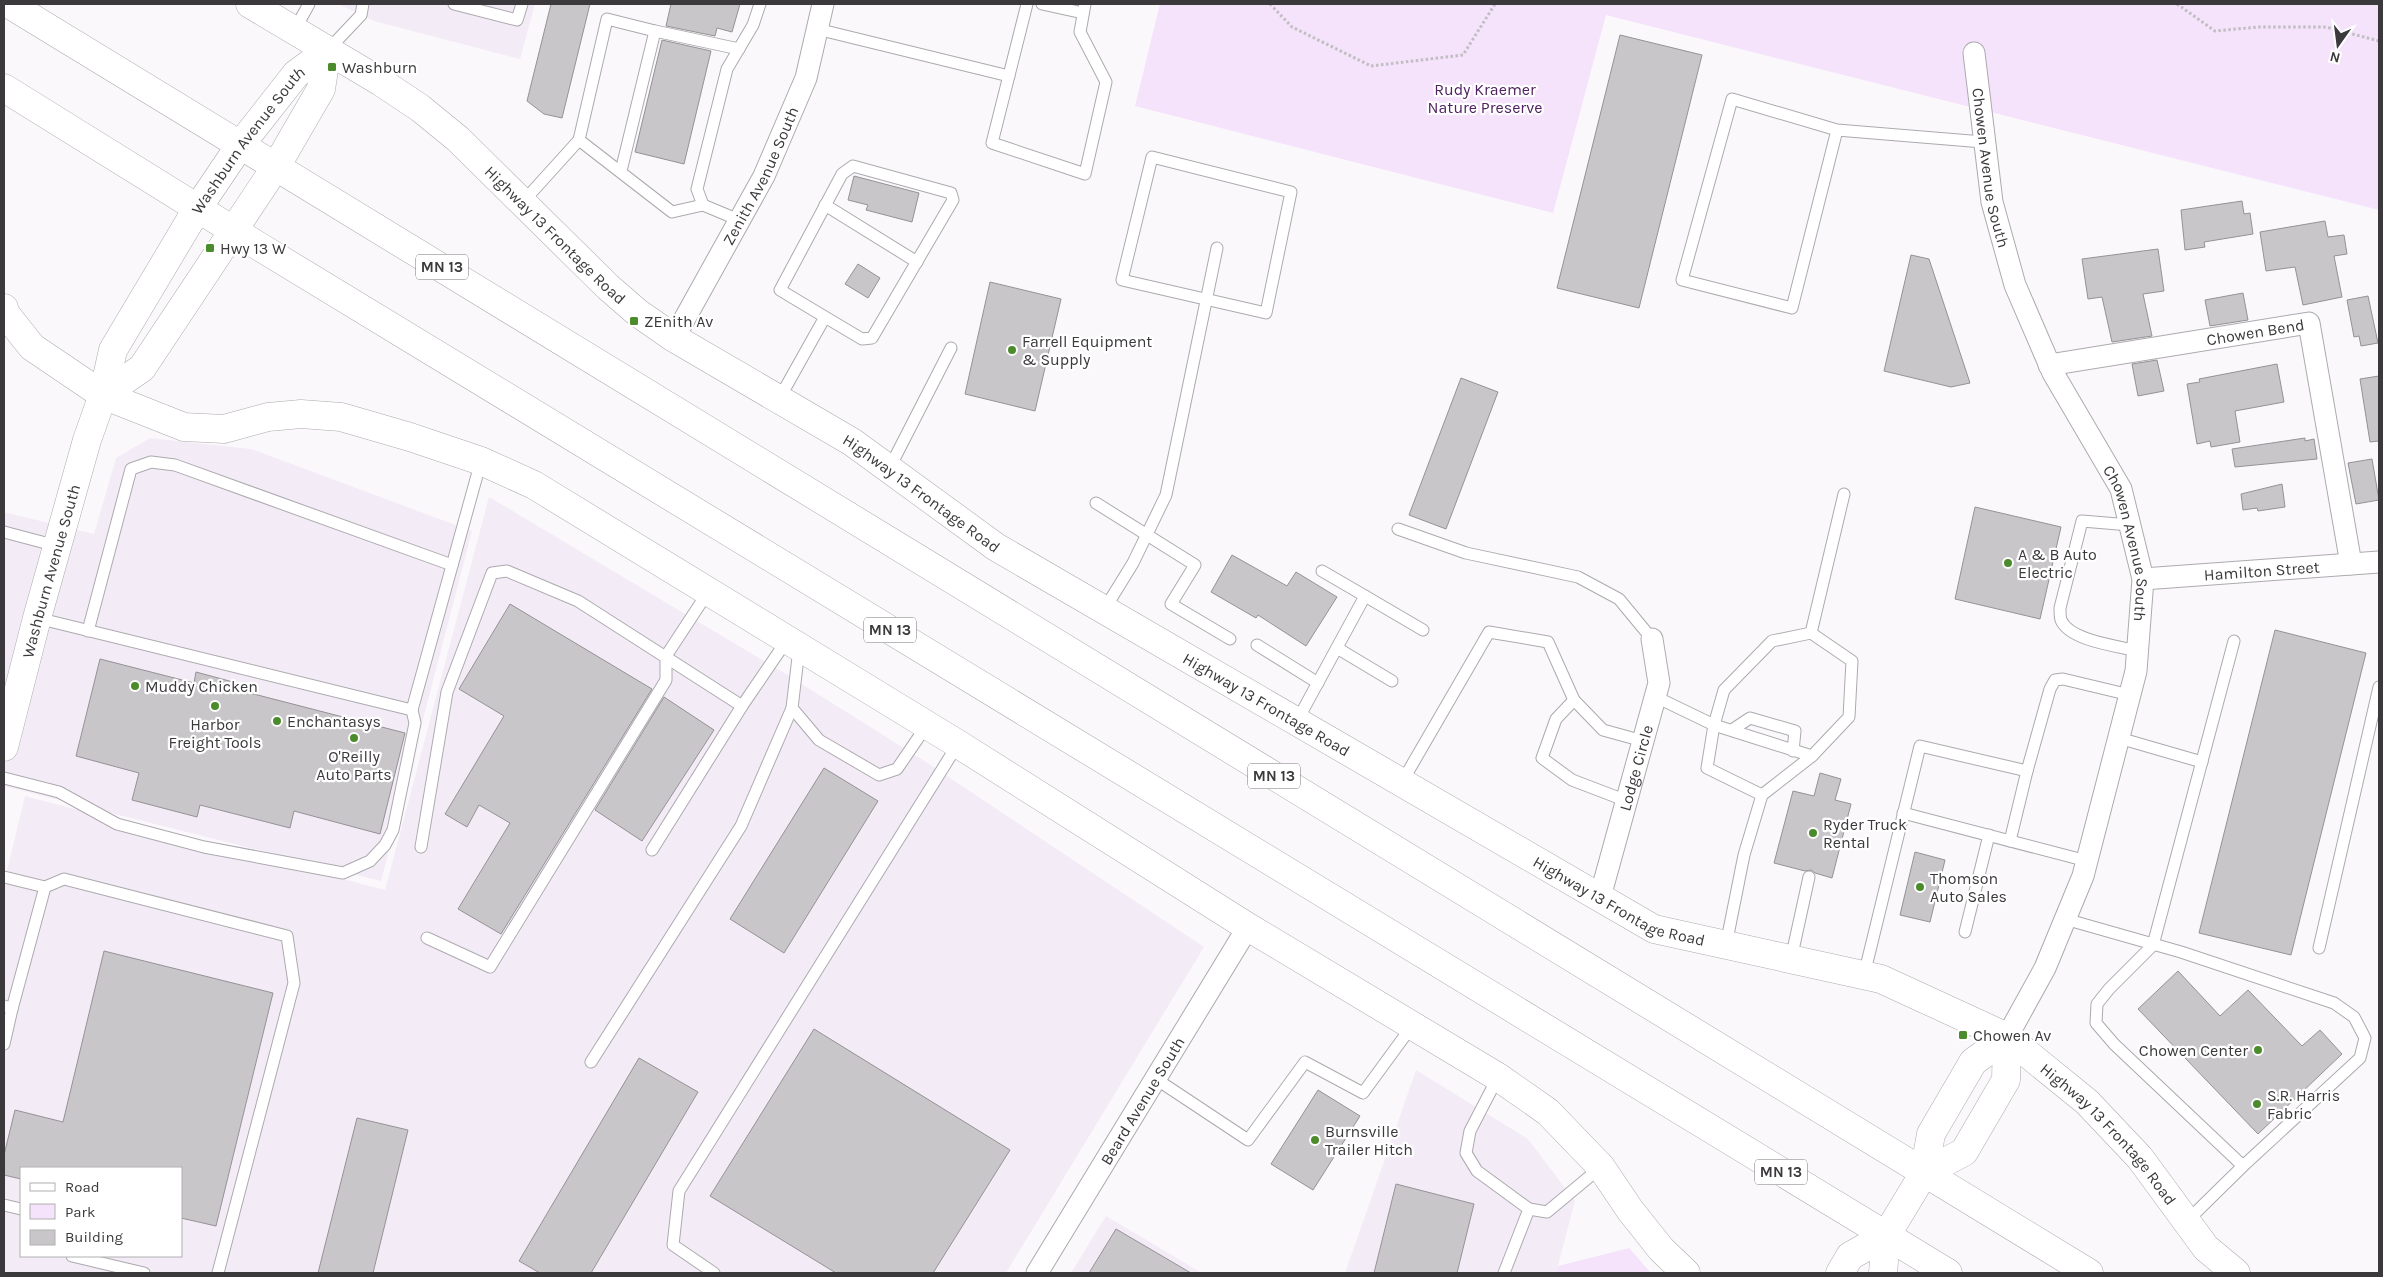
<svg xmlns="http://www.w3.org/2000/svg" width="2383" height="1277" viewBox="0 0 2383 1277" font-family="Karla,sans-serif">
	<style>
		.built { fill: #f3ebf6; fill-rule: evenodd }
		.green { fill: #f4e3fb }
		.building { fill: #c9c6ca; stroke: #959296 }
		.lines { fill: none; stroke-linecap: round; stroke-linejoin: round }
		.lane-casing { stroke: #adaaaf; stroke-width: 13 }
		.street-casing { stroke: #adaaaf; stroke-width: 23 }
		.secondary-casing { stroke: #adaaaf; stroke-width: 29 }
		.highway-casing { stroke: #adaaaf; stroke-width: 29 }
		.path { stroke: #c1bec2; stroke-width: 3; stroke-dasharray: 2.5 2.5; stroke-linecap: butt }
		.lane { stroke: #fff; stroke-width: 11 }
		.street { stroke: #fff; stroke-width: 21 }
		.secondary { stroke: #fff; stroke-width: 28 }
		.highway { stroke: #fff; stroke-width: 28 }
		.poi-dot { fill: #4c8b2b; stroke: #fff; stroke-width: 2 }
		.labels { text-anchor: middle; stroke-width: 4.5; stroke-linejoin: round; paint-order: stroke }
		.shield { fill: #fff; stroke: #767476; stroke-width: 1 }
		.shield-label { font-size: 15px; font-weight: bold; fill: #3b393b }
		.poi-label { font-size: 16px; fill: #3b393b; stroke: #fff; text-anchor: start }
		.park-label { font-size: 16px; fill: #502360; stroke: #fff }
		.street-label { font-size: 16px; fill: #3b393b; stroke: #fff }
	</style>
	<rect width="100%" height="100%" fill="#fbf8fc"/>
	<g class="built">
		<polygon points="338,4 535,4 520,59 374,21"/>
		<polygon points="150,438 251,449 472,531 381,881 4,786 4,512 94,534 116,458"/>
		<path d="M 489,497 L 786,674 L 926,762 L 1204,947 L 1006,1273 L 4,1273 L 4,883 L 25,796 L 385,890 ZM 21,1168 L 181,1168 L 181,1256 L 21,1256 Z"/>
		<polygon points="1416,1070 1528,1139 1575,1201 1556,1273 1345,1273"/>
		<polygon points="1106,1216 1202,1273 1071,1273"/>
	</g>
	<g class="green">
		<polygon points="1160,4 2379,4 2379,210 1606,15 1553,213 1135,106"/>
		<polygon points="1629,1248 1651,1273 1556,1273 1558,1266"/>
	</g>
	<g class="building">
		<polygon points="551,4 590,4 562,118 544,114 527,101"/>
		<polygon points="671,4 740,4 732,32 717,28 715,36 666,26"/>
		<polygon points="1620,35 1702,55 1639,308 1557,288"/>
		<polygon points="662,40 711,51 684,164 635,152"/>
		<polygon points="854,176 919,193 912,222 866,210 868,205 848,200"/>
		<polygon points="2242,201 2244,214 2250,213 2253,234 2204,242 2205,247 2185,250 2181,210"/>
		<polygon points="2325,221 2328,237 2344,235 2347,254 2334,256 2342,297 2303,305 2295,267 2266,271 2260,232"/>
		<polygon points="2158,249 2164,291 2143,294 2152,336 2112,342 2102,297 2088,299 2082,259"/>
		<polygon points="1911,255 1929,259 1970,383 1951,387 1884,371"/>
		<polygon points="858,264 880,278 868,298 845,284"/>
		<polygon points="990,282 1061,299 1035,411 965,394"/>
		<polygon points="2243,293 2248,320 2210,326 2205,300"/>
		<polygon points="2368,296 2378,343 2361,346 2359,336 2354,337 2347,300"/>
		<polygon points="2157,360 2164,391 2138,396 2132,364"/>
		<polygon points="2277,364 2284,402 2235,411 2240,442 2211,447 2210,441 2197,444 2187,384 2200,382 2199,379"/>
		<polygon points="2379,376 2379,441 2370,442 2360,379"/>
		<polygon points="1461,378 1498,392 1446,529 1409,515"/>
		<polygon points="2305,438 2305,441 2314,439 2317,459 2235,467 2232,449"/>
		<polygon points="2372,459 2379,500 2356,504 2348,463"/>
		<polygon points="2282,484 2285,507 2258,511 2257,508 2243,510 2241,494"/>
		<polygon points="1975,507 2061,527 2040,619 1955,599"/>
		<polygon points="1232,555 1287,586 1296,572 1337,597 1306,646 1258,615 1256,618 1211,592"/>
		<polygon points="510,604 652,689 501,934 458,909 510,823 479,805 467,827 445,814 504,716 459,689"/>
		<polygon points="2275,630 2366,653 2291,955 2199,933"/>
		<polygon points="100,659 194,683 196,672 248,686 246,692 405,733 380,834 294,811 290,828 200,805 197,817 132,800 139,773 76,756"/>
		<polygon points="664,697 714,730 642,841 595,810"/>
		<polygon points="824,768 878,801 784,953 730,919"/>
		<polygon points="1820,773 1841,779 1835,800 1851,804 1832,878 1815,873 1811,870 1805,871 1774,863 1793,791 1814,796"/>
		<polygon points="1915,852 1945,860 1930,922 1900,915"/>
		<polygon points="104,951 273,993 216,1226 181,1218 181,1168 21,1168 21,1179 4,1175 4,1155 15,1110 63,1122"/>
		<polygon points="2178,971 2220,1016 2248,990 2302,1046 2320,1030 2342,1054 2258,1134 2138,1009"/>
		<polygon points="814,1029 1010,1150 933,1273 836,1273 710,1196"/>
		<polygon points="639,1058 698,1092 591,1273 540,1273 519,1261"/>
		<polygon points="1318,1090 1360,1116 1313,1190 1271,1164"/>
		<polygon points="357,1118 408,1130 373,1273 318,1273"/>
		<polygon points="1396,1184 1474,1204 1457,1273 1374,1273"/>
		<polygon points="1116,1229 1191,1273 1089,1273"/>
	</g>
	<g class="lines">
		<defs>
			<g id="lane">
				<polyline points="454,4 517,20 522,4"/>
				<polyline points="1027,4 992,143 1085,174 1106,82 1080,32 1085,4"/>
				<polyline points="1042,4 1083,13"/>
				<polyline points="817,29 1009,76"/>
				<polyline points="294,31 309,4"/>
				<polyline points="655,31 739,49"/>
				<polyline points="327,51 361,15 363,4"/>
				<polyline points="1837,130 1732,99 1682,280 1792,308 1837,130 1983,142"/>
				<polyline points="579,140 607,19 655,31 621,171"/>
				<polygon points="1152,157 1291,192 1266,313 1122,280"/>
				<polyline points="522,203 579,140 672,212 703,205 739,220"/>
				<polyline points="703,205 697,189 727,69 753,25 760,4"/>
				<polyline points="825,205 917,262"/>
				<polyline points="779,399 825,317 862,339 872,338 953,200 951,193 853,166 842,174 780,290 825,317"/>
				<polyline points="889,469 951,348"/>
				<polyline points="1096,503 1195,565 1171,604 1230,639"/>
				<path d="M 2130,525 L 2082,521 L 2060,608 C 2060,612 2060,617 2061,620 C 2070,641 2118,646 2138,651"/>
				<polyline points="1398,529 1466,553 1578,577 1619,599 1652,639"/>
				<polyline points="4,532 57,546"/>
				<polyline points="1365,596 1423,630"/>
				<polyline points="1104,610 1133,563 1166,495 1217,248"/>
				<polyline points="37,618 412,710 481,461"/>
				<polyline points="88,631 131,469 151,462 175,465 452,565"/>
				<polyline points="1811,633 1844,494"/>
				<polyline points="2234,641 2153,945 2109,989 2097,1004 2096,1023 2114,1044 2243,1166"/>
				<polyline points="1257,645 1318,683"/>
				<polyline points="1337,648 1392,681"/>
				<polyline points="799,649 792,708 819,740 879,775 897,769 927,725"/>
				<polyline points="1656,697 1714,725 1812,756"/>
				<polyline points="1297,721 1365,596 1322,571"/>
				<polyline points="1732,730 1750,718 1795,731 1793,751"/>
				<polyline points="2119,738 2202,762"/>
				<polyline points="4,778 59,792 117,824 204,847 343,873 370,861 385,845 393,830 415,723 412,710"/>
				<polyline points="1402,782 1489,632 1548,642 1574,700"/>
				<polyline points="1627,801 1572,780 1542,758 1556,719 1574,700 1603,730 1643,741"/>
				<polyline points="1903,813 2087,861"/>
				<polyline points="2010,841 2027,771"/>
				<polyline points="421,847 447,692 492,573 507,571 578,601 742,706 787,640"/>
				<polyline points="652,850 742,706"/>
				<polyline points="4,877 45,887 12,1009"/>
				<polyline points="45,887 64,879 287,936 294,983 218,1273"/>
				<polyline points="2065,919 2181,952 2334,1003 2354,1017 2365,1038 2360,1058 2243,1166 2186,1222"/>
				<polyline points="1965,932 1989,835"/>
				<polyline points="427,938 490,967 666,680 666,656 708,592"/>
				<polyline points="1726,945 1744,855 1762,795 1812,756 1849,717 1852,661 1811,633 1772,641 1724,690 1714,725 1707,768 1762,795"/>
				<polyline points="2319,948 2379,687"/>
				<polyline points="1791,959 1809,877"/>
				<polyline points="1864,975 1920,746 2027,771 2050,689 2055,680 2063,679 2130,695"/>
				<polyline points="4,1006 12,1009 4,1044"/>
				<polyline points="591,1062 741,826 792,708"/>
				<polyline points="1498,1077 1470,1131 1466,1153 1477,1171 1529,1209 1547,1212 1601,1167"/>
				<polyline points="1156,1079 1248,1140 1305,1062 1363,1093 1412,1026"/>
				<polyline points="4,1205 21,1209"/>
				<polyline points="72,1256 144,1273"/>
				<polyline points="714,1273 673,1245 679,1191 958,744"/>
				<polyline points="1504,1273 1529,1209"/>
			</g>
			<g id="street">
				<path id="s1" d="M 1974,53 L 1992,202 L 2015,285 L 2053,373 L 2121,489 L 2143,579 L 2136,671 L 2083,876 L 2045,968 L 2007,1037"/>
				<path id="s2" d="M 674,338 L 764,176 L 806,78 L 823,4"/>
				<path id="s3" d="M 2049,365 L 2309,323 L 2351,564"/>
				<path id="s4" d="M 2143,579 L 2379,562"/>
				<path id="s5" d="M 1600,897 L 1659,683 L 1652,639"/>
				<path id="s6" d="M 1037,1273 L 1248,927"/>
			</g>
			<g id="secondary">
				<path id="s7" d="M 250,4 L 381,82 L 420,108 L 458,139 L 608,287 L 638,313 L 674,338 L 852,442 L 996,547 L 1654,929 L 1881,979 L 2007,1037 L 2087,1102 L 2140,1158 L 2206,1248 L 2236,1273"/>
				<polyline points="4,308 5,313 32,347 103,395 184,427 224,429 268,417 301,414 341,417 410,437 481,461 534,485 958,744 1248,927 1498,1077 1548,1112 1601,1167 1630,1210 1661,1249 1686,1273"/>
				<polyline points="103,395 142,368 277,165 321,89 327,51"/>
				<path id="s8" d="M 4,747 L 37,618 L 87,440 L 103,395 L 113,350 L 197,209 L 241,144 L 296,74 L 327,51"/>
				<polyline points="1924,1173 1964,1152 2006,1080 2007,1037"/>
				<polyline points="1840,1273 1850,1256 1886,1236 1924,1173 1931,1134 1973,1062 2007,1037"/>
				<polyline points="1883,1273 1886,1236"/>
			</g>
			<g id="highway">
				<polyline points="9,4 2089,1273"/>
				<polyline points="4,88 260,247 1948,1273"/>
			</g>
		</defs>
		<use href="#lane" class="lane-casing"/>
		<use href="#street" class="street-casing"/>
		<use href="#secondary" class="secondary-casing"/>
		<use href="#highway" class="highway-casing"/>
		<g class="path">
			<polyline points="1270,4 1292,27 1371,66 1463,55 1495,4"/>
			<polyline points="2177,4 2215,31 2258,27 2326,27 2379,41"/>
		</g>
		<use href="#lane" class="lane"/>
		<use href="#street" class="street"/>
		<use href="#secondary" class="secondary"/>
		<use href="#highway" class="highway"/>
	</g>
	<g class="poi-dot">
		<rect x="327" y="62" width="10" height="10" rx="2.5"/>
		<rect x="205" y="243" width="10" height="10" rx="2.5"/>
		<rect x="629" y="316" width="10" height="10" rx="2.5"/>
		<circle cx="1012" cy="350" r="5"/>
		<circle cx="2008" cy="563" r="5"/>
		<circle cx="135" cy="686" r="5"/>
		<circle cx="215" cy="706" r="5"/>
		<circle cx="277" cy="721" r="5"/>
		<circle cx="354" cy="738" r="5"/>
		<circle cx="1813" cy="833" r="5"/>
		<circle cx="1920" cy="887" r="5"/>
		<rect x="1958" y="1030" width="10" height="10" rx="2.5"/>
		<circle cx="2258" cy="1050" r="5"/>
		<circle cx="2257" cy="1104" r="5"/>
		<circle cx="1315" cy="1140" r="5"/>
	</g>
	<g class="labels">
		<g class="shield">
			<rect x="416" y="254.5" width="52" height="25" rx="4"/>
			<rect x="864" y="617.5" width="52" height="25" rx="4"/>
			<rect x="1248" y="763.5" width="52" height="25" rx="4"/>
			<rect x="1755" y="1159.5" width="52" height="25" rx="4"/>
		</g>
		<g class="shield-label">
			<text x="442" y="272">MN 13</text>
			<text x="890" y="635">MN 13</text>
			<text x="1274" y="781">MN 13</text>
			<text x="1781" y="1177">MN 13</text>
		</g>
		<g class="poi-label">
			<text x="342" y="73">Washburn</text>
			<text x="220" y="254">Hwy 13 W</text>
			<text x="644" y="327">ZEnith Av</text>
			<text x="1022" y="347">Farrell Equipment<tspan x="1022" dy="18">&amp; Supply</tspan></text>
			<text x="2018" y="560">A &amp; B Auto<tspan x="2018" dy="18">Electric</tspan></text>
			<text x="145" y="692">Muddy Chicken</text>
			<text x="287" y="727">Enchantasys</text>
			<text x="215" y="730" text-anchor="middle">Harbor<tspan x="215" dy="18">Freight Tools</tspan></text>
			<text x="354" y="762" text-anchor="middle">O'Reilly<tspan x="354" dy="18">Auto Parts</tspan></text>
			<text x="1823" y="830">Ryder Truck<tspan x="1823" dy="18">Rental</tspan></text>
			<text x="1930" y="884">Thomson<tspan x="1930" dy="18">Auto Sales</tspan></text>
			<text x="1973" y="1041">Chowen Av</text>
			<text x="2248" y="1056" text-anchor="end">Chowen Center</text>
			<text x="2267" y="1101">S.R. Harris<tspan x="2267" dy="18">Fabric</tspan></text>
			<text x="1325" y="1137">Burnsville<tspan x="1325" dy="18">Trailer Hitch</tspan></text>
		</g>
		<g class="park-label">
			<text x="1485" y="95">Rudy Kraemer<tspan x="1485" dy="18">Nature Preserve</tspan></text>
		</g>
		<g class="street-label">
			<text dy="6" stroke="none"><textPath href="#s8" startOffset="662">Washburn Avenue South</textPath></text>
			<text dy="6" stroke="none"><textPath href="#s1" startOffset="116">Chowen Avenue South</textPath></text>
			<text dy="6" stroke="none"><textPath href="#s2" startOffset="184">Zenith Avenue South</textPath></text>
			<text dy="6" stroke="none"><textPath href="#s7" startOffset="385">Highway 13 Frontage Road</textPath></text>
			<text dy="6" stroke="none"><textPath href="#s3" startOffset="209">Chowen Bend</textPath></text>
			<text dy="6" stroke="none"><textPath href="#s7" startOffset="835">Highway 13 Frontage Road</textPath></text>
			<text dy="6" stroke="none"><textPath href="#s1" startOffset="521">Chowen Avenue South</textPath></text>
			<text dy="6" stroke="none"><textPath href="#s8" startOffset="182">Washburn Avenue South</textPath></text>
			<text dy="6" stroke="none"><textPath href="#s4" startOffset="119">Hamilton Street</textPath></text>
			<text dy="6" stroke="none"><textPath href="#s7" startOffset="1240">Highway 13 Frontage Road</textPath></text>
			<text dy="6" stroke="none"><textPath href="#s5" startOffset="134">Lodge Circle</textPath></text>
			<text dy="6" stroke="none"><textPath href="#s7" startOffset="1645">Highway 13 Frontage Road</textPath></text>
			<text dy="6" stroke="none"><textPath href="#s6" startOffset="202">Beard Avenue South</textPath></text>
			<text dy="6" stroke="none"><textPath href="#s7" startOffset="2200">Highway 13 Frontage Road</textPath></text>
		</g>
	</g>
	<rect width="2383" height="1277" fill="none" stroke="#3b393b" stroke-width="10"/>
	<rect x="20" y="1167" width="162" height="90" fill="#ffffff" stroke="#b1b0b1"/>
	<rect x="30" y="1183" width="25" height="8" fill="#ffffff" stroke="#b1b0b1"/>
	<text x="65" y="1192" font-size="15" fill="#3b393b">Road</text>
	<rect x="30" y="1204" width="25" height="15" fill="#f4e3fb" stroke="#b1b0b1"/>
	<text x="65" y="1217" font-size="15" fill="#3b393b">Park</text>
	<rect x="30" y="1230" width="25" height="15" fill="#c9c6ca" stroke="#b1b0b1"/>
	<text x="65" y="1242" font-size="15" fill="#3b393b">Building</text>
	<g transform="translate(2338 45) rotate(194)" stroke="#ffffff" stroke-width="4" paint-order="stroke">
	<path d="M0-4L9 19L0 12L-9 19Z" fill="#3b393b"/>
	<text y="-8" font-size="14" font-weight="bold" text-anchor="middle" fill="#3b393b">N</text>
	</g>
</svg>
